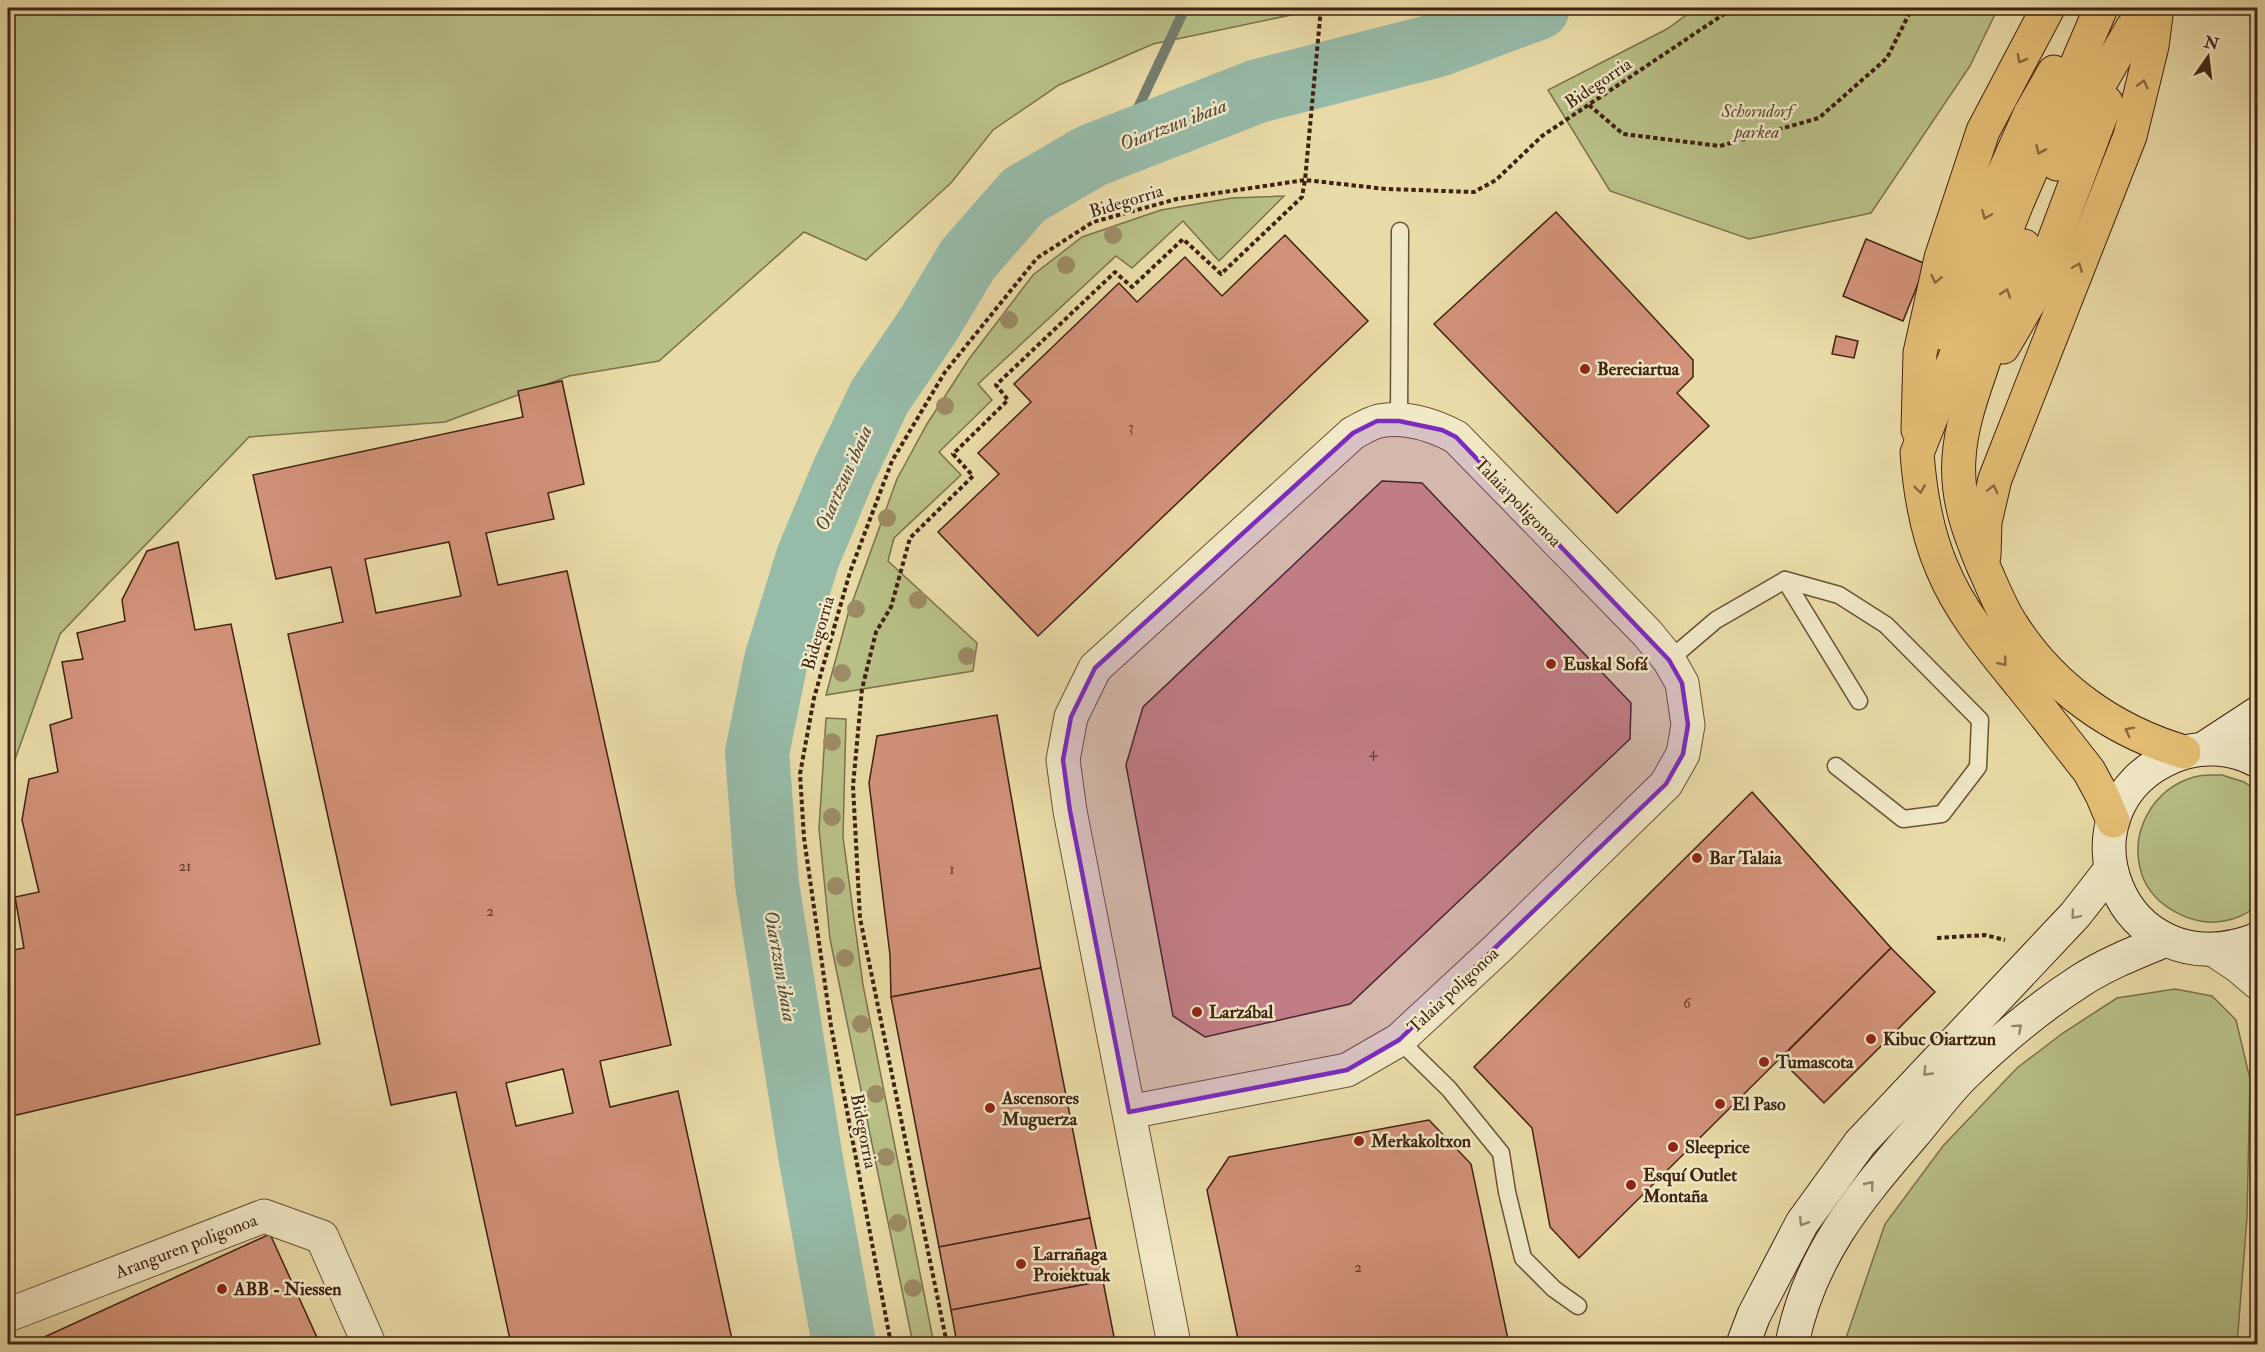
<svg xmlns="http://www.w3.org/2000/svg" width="2265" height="1352" viewBox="0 0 2265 1352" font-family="'IM FELL Double Pica',serif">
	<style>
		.green { fill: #b8c087; stroke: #7c714c; stroke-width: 1.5 }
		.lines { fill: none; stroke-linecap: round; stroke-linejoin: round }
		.stream { stroke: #747e6d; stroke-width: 10 }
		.river { stroke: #97bba9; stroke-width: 64 }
		.building { fill: #d2927a; stroke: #402212; stroke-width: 1.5; fill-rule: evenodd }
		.lane-casing { stroke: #6a5037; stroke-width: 19 }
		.street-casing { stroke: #6a5037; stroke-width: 35 }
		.secondary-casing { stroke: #402212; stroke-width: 35 }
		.highway-casing { stroke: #402212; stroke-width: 35 }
		.path { stroke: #402212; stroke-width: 4; stroke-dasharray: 4.5 3; stroke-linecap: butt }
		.lane { stroke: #f1e8c6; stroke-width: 16 }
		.street { stroke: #f1e8c6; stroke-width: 33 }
		.secondary { stroke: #f1e8c6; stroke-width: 33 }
		.highway { stroke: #e4be74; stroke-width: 33 }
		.tree { fill: #9d8b65 }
		.oneway { stroke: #8a683e }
		.oneway2 { stroke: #98856c }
		.marked { fill: #7b2cbf; fill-opacity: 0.2; stroke: #7b2cbf; stroke-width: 4.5; stroke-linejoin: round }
		.poi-dot { fill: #8f2418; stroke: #f1e8c6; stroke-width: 2 }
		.labels { text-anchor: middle; stroke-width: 5; stroke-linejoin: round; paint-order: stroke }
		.number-label { font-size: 15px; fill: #643e2c }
		.street-label { font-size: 18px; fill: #402212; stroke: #f1e8c6 }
		.park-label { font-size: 18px; font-style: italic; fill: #5e4a2f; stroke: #f1e8c6 }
		.poi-label { font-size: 18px; font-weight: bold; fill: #402212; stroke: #f1e8c6; text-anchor: start }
		.water-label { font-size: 20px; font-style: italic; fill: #564838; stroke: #f1e8c6 }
	</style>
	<rect width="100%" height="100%" fill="#e9dba7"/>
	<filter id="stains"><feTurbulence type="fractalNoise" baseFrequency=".00333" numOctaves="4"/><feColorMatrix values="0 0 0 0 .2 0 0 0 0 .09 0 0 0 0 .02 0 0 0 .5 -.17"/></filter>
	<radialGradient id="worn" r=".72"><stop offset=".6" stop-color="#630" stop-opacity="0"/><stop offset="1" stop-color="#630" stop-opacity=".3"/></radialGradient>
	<g class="green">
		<polygon points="8,8 1324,8 1153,44 1059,85 993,130 951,183 866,260 804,232 659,361 569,376 445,422 249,437 60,634 8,779"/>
		<polygon points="1696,8 1998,8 1970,66 1871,213 1749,239 1610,191 1548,90 1667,29"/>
		<polygon points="1284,196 1219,261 1183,221 1132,268 1116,256 978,384 992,400 939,452 961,475 894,538 888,561 977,643 973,671 826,695 848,614 897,479 927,424 969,359 1033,275 1082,237 1161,210 1232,198"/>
		<polygon points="826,718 846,719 843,837 863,985 934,1344 913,1344 830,939 819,829"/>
		<path d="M 2222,775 L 2244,782 L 2257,791 L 2257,906 C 2248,913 2237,919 2224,921 C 2192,927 2153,906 2142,875 C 2128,832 2153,789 2194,777 C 2203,774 2213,775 2222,775 Z"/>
		<polygon points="2175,989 2212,996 2236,1020 2250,1079 2247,1218 2237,1344 1844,1344 1885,1224 1943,1146 2017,1068 2063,1033 2117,998"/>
	</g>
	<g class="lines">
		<polyline class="stream" points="1121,144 1185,8"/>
		<polyline class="river" points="844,1344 810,1154 767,884 757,753 776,660 808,557 843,473 880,396 929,324 968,259 1024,195 1091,156 1258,91 1438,45 1538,8"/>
	</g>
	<g class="building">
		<polygon points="1556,212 1693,360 1693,377 1677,393 1709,426 1617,513 1434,324"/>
		<polygon points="1285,235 1368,321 1038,636 938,532 999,474 978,453 1031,402 1014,384 1119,283 1137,302 1185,257 1222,296"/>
		<polygon points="1866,239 1926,264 1903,321 1843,296"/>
		<polygon points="1836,336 1858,341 1854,358 1832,354"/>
		<path d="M 562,381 L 584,484 L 548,493 L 554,519 L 486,533 L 498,585 L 567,571 L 671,1045 L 600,1061 L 610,1107 L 678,1091 L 733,1344 L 511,1344 L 456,1092 L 391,1105 L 288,634 L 343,622 L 331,567 L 276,579 L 253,475 L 523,417 L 518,391 ZM 449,542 L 461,596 L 376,613 L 365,559 ZM 563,1069 L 573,1113 L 516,1126 L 506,1083 Z"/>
		<polygon points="1382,481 1422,483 1631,703 1630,739 1350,1004 1205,1037 1173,1016 1126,765 1143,707"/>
		<polygon points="178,542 195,630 231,624 320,1044 8,1117 8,1008 14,1006 8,975 8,951 24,948 15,897 39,892 22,820 29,779 58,772 50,725 72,718 62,662 83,659 77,633 125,621 122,600 147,551"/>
		<polygon points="997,715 1041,968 891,997 890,955 869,783 877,736"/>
		<polygon points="1752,792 1891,948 1579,1258 1550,1227 1532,1128 1474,1067"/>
		<polygon points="1891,948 1935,992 1824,1103 1780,1059"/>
		<polygon points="1041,968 1090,1218 939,1247 891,997"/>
		<polygon points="1429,1120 1471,1164 1509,1344 1239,1344 1207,1190 1229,1157"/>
		<polygon points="1090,1218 1103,1281 951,1310 939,1247"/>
		<polygon points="270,1234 320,1344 29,1344"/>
		<polygon points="1103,1281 1115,1342 1103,1344 957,1344 951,1310"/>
	</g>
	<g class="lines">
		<defs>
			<g id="lane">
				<polyline points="1399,421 1400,231"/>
				<polyline points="1785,580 1859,701"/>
				<polyline points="1669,660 1716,620 1785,580 1839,595 1886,625 1980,720 1978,767 1942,814 1903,819 1836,766"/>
				<polyline points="1399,1040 1449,1089 1501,1153 1507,1192 1523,1258 1554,1289 1578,1306"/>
			</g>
			<g id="street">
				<polyline points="2214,950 2238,966 2258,983"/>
				<path d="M 1129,1112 L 1347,1070 L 1399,1040 L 1498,948 L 1666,784 L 1683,754 L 1688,725 L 1682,683 L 1669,660 L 1647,633 L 1456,437 C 1433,425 1405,416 1379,421 C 1370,423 1361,429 1353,433 L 1095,668 L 1071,717 L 1063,760 L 1070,811 L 1174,1344"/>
				<polyline points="8,1315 264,1216 322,1237 369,1344"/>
			</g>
			<g id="secondary">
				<polyline points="2203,749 2258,713"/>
				<path d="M 2258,761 C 2232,747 2201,745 2174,756 C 2050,807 2118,994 2258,939"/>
				<polyline points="1743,1344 1754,1315 1802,1223 1860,1143 2075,915 2111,869"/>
				<path d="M 1792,1344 C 1809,1257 1857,1200 1913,1135 C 1930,1115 1945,1094 1963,1076 C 1999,1041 2038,1008 2080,981 C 2106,964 2137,952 2166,940"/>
			</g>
			<g id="highway">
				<path d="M 2101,8 L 2017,203 L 1917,453 C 1920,493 1926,531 1942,568 C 1960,612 1991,648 2021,685 C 2044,713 2066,742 2089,771 L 2102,795 L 2113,821"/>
				<polyline points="2057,164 2066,142 2132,28"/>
				<path d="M 2024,246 C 2010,282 1997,320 1985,357 C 1974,390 1961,423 1959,458 C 1956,498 1969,532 1984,568 C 1993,587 2000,607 2012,625 C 2052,688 2113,731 2184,752"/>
				<polyline points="1945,334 1964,267 1994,195 2030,114 2054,72"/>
				<polyline points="2003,347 2034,294 2106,102"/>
				<polyline points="1918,430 1920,353 1941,258 1983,131 2048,8"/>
				<polyline points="1984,556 1985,522 1995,479 2130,136 2152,46 2157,8"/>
			</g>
		</defs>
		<use href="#lane" class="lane-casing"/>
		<use href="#street" class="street-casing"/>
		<use href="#secondary" class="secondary-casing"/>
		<use href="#highway" class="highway-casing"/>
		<g class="path">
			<polyline points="1589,105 1623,134 1720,146 1819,118 1887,58 1912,8"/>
			<polyline points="1937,938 1985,935 2005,940"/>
			<polyline points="891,1344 831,1026 804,838 800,774 814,698 850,572 892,461 945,372 1037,258 1093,222 1177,199 1305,180 1321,8"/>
			<polyline points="947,1344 860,918 853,786 862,689 876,632 891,607 910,538 973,476 953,454 1008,400 996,385 1115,272 1132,287 1183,239 1221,274 1302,197 1305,180 1386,189 1474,192 1496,180 1542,136 1733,8"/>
		</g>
		<use href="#lane" class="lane"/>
		<use href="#street" class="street"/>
		<use href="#secondary" class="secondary"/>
		<use href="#highway" class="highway"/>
	</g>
	<g class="tree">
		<circle cx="1113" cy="235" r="9"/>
		<circle cx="1066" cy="265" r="9"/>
		<circle cx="1009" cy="320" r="9"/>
		<circle cx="945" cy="406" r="9"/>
		<circle cx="887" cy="518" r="9"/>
		<circle cx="918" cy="600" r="9"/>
		<circle cx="856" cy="609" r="9"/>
		<circle cx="967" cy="656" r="9"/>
		<circle cx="842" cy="673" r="9"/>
		<circle cx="832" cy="742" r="9"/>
		<circle cx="832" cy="817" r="9"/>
		<circle cx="836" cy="886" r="9"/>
		<circle cx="845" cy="958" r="9"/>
		<circle cx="861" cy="1024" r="9"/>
		<circle cx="876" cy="1094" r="9"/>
		<circle cx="886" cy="1157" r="9"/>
		<circle cx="898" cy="1223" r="9"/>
		<circle cx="913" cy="1288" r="9"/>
	</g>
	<defs><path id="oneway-chevron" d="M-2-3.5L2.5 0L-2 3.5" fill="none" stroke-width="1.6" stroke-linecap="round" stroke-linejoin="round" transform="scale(1.5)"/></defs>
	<g class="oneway">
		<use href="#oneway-chevron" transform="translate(2021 59) rotate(118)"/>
		<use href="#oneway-chevron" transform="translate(2143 84) rotate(-76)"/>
		<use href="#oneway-chevron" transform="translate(2040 150) rotate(114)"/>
		<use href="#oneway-chevron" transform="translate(1986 215) rotate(113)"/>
		<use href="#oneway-chevron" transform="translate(2078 267) rotate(-68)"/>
		<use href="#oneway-chevron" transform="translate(1936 279) rotate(102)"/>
		<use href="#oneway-chevron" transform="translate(2006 293) rotate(-71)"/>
		<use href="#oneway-chevron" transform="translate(1920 489) rotate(83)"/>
		<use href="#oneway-chevron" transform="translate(1993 489) rotate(-76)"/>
		<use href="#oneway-chevron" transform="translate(2003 662) rotate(51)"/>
		<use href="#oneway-chevron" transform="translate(2129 731) rotate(-153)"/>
	</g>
	<g class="oneway2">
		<use href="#oneway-chevron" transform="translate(2075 915) rotate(130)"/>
		<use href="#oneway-chevron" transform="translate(2018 1028) rotate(-42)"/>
		<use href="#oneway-chevron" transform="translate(1927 1072) rotate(133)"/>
		<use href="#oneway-chevron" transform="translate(1870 1185) rotate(-51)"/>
		<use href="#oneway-chevron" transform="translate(1803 1222) rotate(122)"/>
	</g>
	<path class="marked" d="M 1377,421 L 1399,421 L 1442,430 L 1456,437 L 1669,660 L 1682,683 L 1688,725 L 1683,754 L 1666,784 L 1399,1040 L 1347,1070 L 1129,1112 L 1070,811 L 1063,760 L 1071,717 L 1095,668 L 1353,433 Z"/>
	<g class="poi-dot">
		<circle cx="1585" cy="369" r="6"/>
		<circle cx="1551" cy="664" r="6"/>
		<circle cx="1697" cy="858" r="6"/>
		<circle cx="1197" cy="1012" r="6"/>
		<circle cx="1871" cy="1039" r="6"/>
		<circle cx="1764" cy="1062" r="6"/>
		<circle cx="1720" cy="1104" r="6"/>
		<circle cx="990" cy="1108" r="6"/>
		<circle cx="1359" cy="1141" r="6"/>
		<circle cx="1673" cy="1147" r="6"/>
		<circle cx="1631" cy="1185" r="6"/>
		<circle cx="1021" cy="1264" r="6"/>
		<circle cx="222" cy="1289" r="6"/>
	</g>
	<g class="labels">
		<g class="number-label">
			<text x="1131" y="432">3</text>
			<text x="1373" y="757">4</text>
			<text x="185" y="871">21</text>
			<text x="952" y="874">1</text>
			<text x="490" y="916">2</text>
			<text x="1687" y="1008">6</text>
			<text x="1358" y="1272">2</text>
		</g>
		<g class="street-label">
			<text transform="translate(1598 83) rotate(-34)" y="6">Bidegorria</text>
			<text transform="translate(1126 201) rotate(-17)" y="6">Bidegorria</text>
			<text transform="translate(1518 502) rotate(46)" y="6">Talaia poligonoa</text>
			<text transform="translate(818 633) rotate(-74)" y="6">Bidegorria</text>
			<text transform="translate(1453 990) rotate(-43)" y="6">Talaia poligonoa</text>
			<text transform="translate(864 1131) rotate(79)" y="6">Bidegorria</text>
			<text transform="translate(186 1246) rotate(-21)" y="6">Aranguren poligonoa</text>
		</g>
		<g class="park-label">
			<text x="1757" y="117">Schorndorf<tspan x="1757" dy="21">parkea</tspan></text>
		</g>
		<g class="poi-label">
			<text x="1597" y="375">Bereciartua</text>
			<text x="1563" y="670">Euskal Sofá</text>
			<text x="1709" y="864">Bar Talaia</text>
			<text x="1209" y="1018">Larzábal</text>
			<text x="1883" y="1045">Kibuc Oiartzun</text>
			<text x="1776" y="1068">Tumascota</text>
			<text x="1002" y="1104">Ascensores<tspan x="1002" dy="21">Muguerza</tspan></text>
			<text x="1732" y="1110">El Paso</text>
			<text x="1371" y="1147">Merkakoltxon</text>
			<text x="1685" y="1153">Sleeprice</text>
			<text x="1643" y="1181">Esquí Outlet<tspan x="1643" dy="21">Montaña</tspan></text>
			<text x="1033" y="1260">Larrañaga<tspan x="1033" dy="21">Proiektuak</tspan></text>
			<text x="234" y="1295">ABB - Niessen</text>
		</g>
		<g class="water-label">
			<text transform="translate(1173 124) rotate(-21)" y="7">Oiartzun ibaia</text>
			<text transform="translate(843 478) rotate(-66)" y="7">Oiartzun ibaia</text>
			<text transform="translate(781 966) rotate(80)" y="7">Oiartzun ibaia</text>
		</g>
	</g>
	<rect width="2265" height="1352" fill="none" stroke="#e9dba7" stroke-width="30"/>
	<rect x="9" y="9" width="2247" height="1334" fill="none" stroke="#402212" stroke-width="3"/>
	<rect x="15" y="15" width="2235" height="1322" fill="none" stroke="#402212" stroke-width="1.5"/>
	<g transform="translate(2208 57) rotate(14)" stroke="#f1e8c6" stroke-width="4.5" paint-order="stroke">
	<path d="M0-4.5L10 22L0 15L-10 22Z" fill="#402212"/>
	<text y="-9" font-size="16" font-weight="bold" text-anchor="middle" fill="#402212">N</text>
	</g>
	<rect width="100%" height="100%" filter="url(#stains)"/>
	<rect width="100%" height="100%" fill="url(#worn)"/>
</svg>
